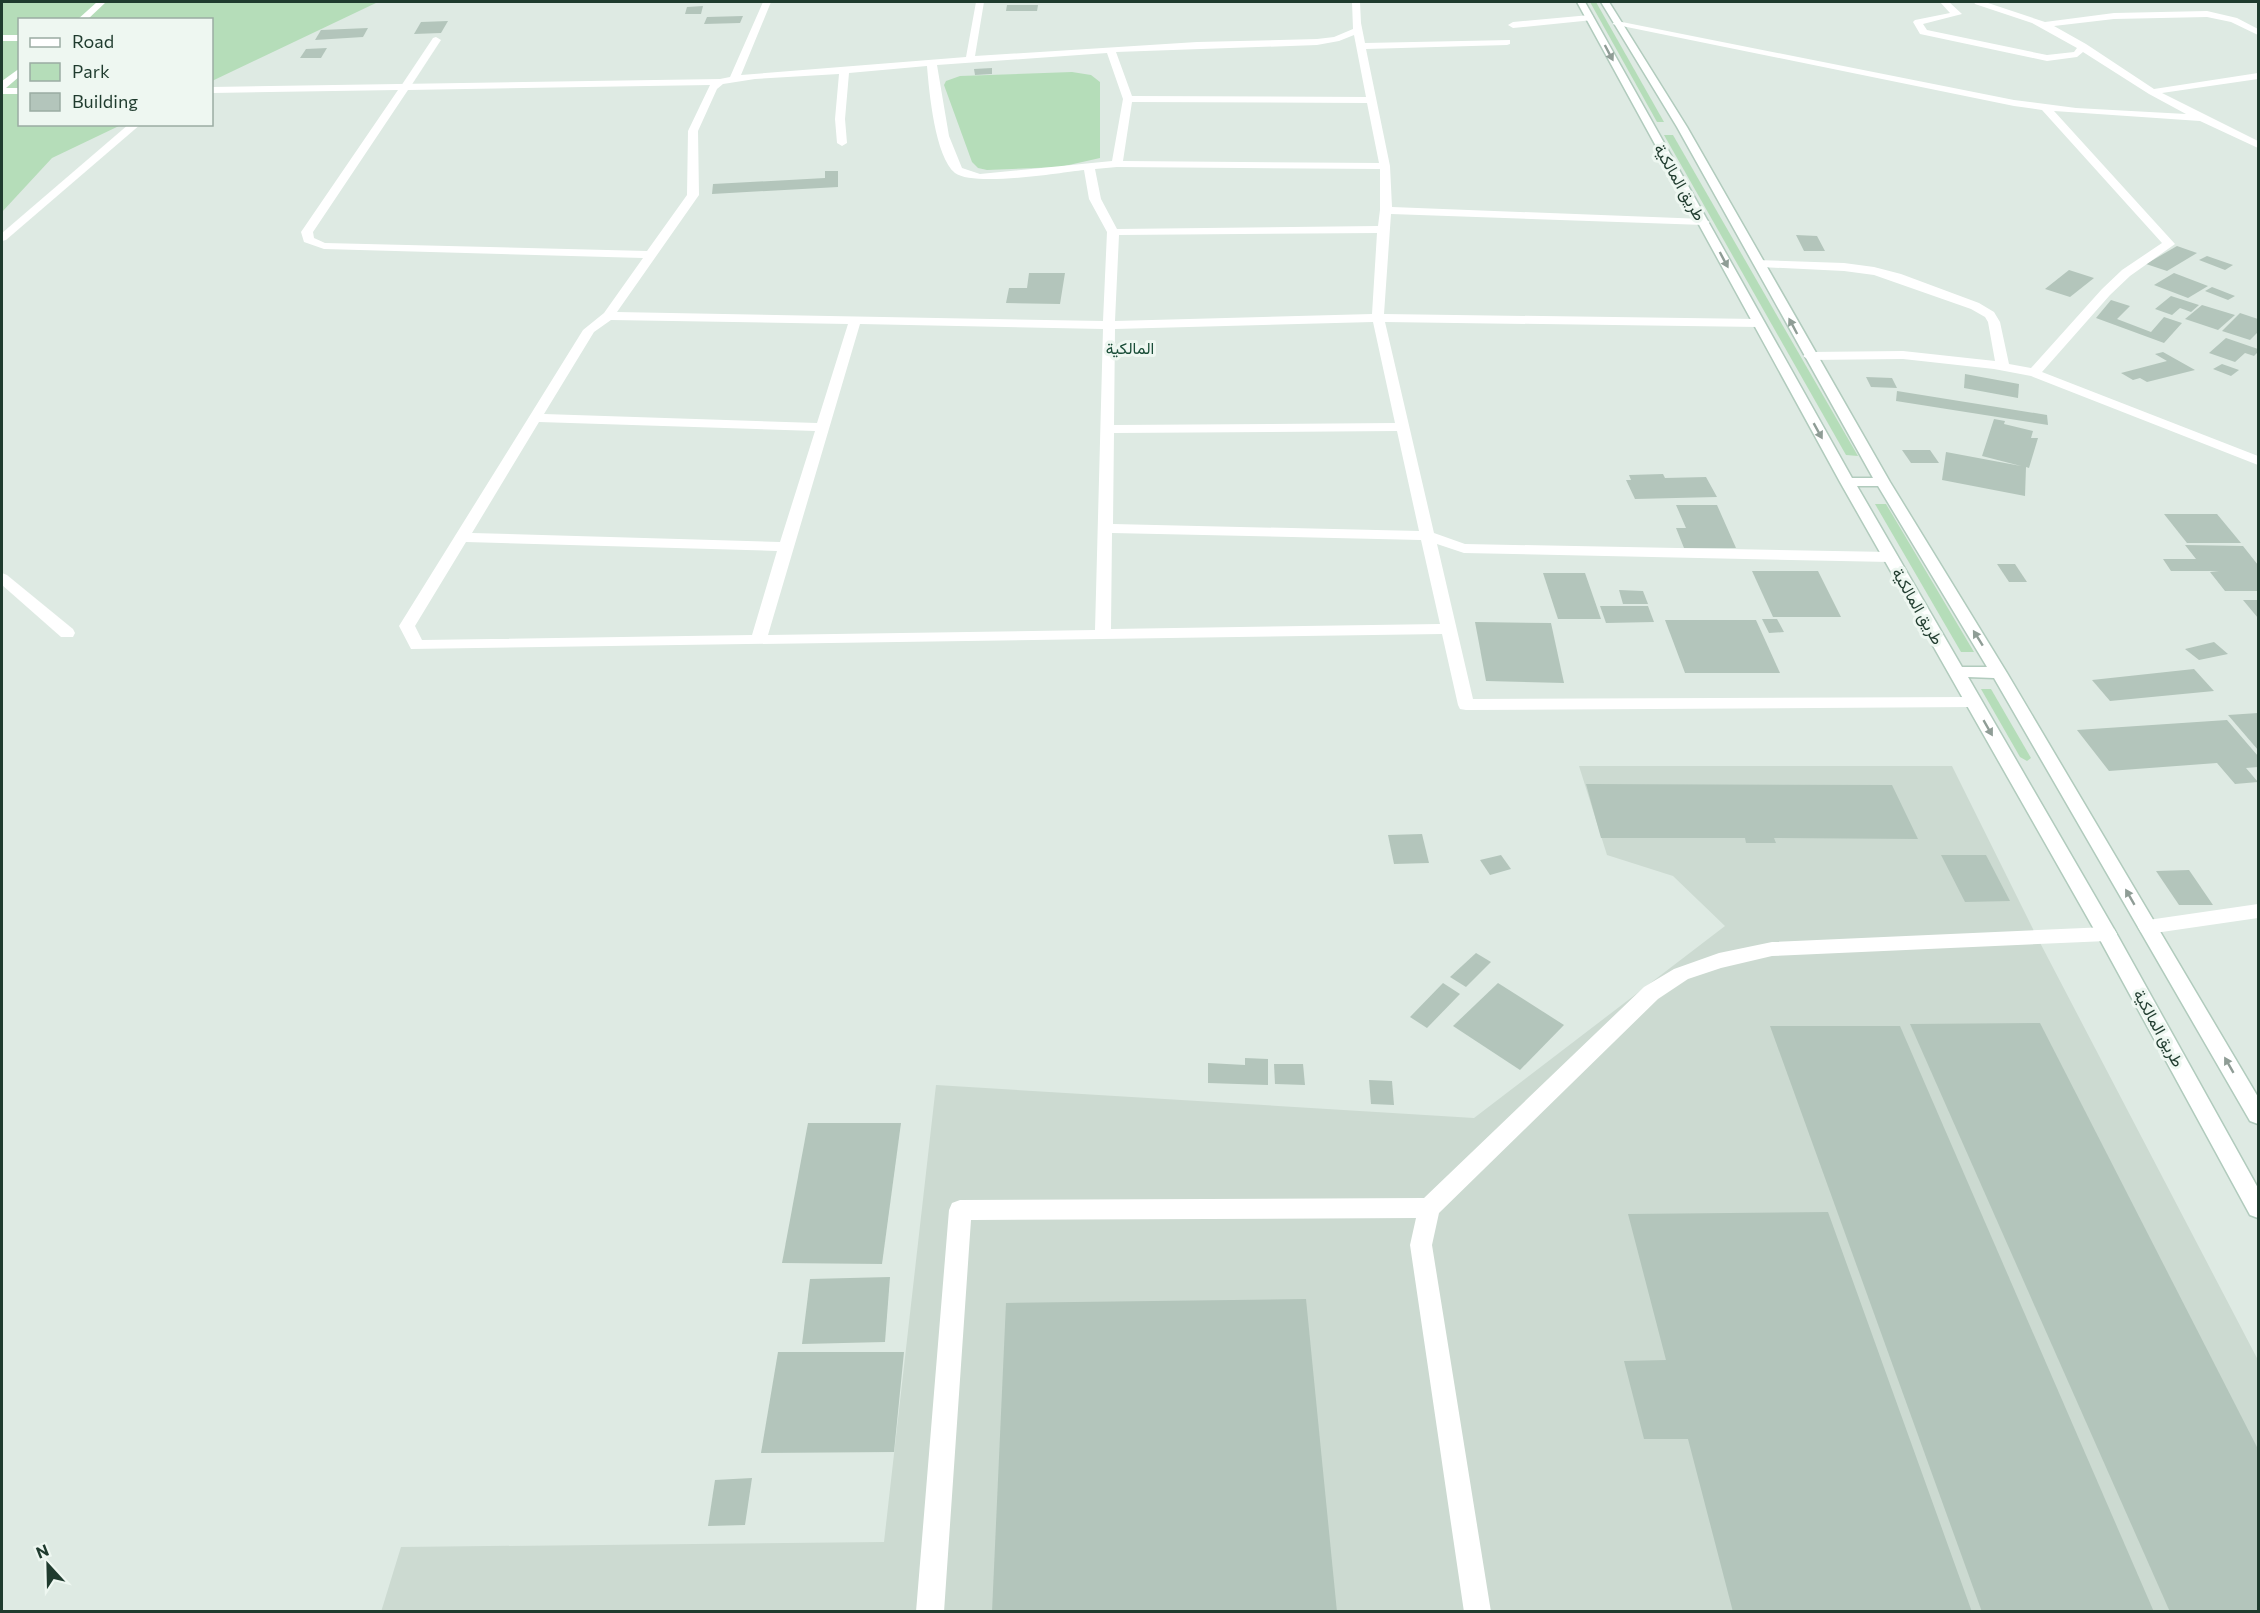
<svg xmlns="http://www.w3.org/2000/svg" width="2260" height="1613" viewBox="0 0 2260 1613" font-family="Commissioner,Vazirmatn,sans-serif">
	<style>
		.built { fill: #ccdad1 }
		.green { fill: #b5ddb9 }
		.building { fill: #b3c5bb }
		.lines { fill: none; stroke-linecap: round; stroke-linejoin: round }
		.secondary-casing { stroke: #b1cbbd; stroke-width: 3 }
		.lane { fill: #fff; fill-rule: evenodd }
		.street { fill: #fff; fill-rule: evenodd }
		.secondary { fill: #fff; fill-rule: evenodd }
		.oneway { fill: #8f9d96 }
		.labels { text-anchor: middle; stroke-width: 6; stroke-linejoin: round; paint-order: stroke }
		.street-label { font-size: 16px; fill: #1f3b2e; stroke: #eef7f1 }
		.far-quarter-label { font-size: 16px; fill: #1a4d38; stroke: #eef7f1 }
	</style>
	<rect width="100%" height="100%" fill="#deeae3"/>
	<polygon class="built" points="1579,766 1952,766 2037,937 2258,1360 2258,1611 381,1612 401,1547 884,1542 936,1085 1474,1118 1725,926 1673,876 1607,855"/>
	<g class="green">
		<polygon points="2,2 378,2 212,81 212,20 20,20 20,124 121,125 52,158 2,212"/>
		<polygon points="1590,2 1596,2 1664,122 1657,122"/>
		<polygon points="1072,72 1091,75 1100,82 1100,158 1060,167 987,170 978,168 972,162 944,85 946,81 960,76"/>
		<polygon points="1664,135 1673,135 1858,456 1846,455"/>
		<polygon points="1875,504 1886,504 1974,652 1961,652"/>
		<polygon points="1981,689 1991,689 2031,758 2027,761 2020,757"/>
	</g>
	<g class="building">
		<polygon points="1007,5 1038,5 1037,11 1006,11"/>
		<polygon points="703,6 701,14 685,14 687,7"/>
		<polygon points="743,16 740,23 704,24 707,17"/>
		<polygon points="448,21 441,33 414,34 421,22"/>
		<polygon points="368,28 363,37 315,40 321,30"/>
		<polygon points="327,48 321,58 300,58 306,49"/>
		<polygon points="992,68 992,74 975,75 974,69"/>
		<polygon points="825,171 838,171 838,187 712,194 713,184 825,178"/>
		<polygon points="1796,235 1817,236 1825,251 1804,251"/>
		<polygon points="2177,246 2197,253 2167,271 2146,264"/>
		<polygon points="2207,256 2233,265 2225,270 2199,260"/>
		<polygon points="2069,270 2094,278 2070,297 2045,289"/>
		<polygon points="1029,273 1065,273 1060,304 1006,303 1009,288 1027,288"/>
		<polygon points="2174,273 2208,286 2188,298 2154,285"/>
		<polygon points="2212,287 2235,296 2228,300 2205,291"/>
		<polygon points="2171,296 2199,305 2191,312 2180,308 2172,315 2155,309"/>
		<polygon points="2111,300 2130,306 2117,319 2151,332 2164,317 2182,323 2164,343 2096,318"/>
		<polygon points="2202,305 2235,315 2218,330 2185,319"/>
		<polygon points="2240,313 2258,319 2258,332 2250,340 2222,331"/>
		<polygon points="2226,338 2258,349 2258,352 2254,356 2245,353 2235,362 2209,353"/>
		<polygon points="2163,352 2195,370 2147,382 2140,378 2133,380 2121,373 2167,361 2155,354"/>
		<polygon points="2222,364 2239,370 2231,376 2213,369"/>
		<polygon points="1965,374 2019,384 2018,398 1964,388"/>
		<polygon points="1866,377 1892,378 1897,388 1871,387"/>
		<polygon points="1897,391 2047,415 2048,425 1896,401"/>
		<polygon points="1994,419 2005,421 2004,424 2033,431 2031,438 2038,438 2029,468 2026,467 2025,496 1942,480 1946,452 2021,466 1982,456"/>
		<polygon points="1902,450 1930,450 1939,463 1911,463"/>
		<polygon points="1663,474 1665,478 1706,477 1717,497 1635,499 1626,480 1631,480 1629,475"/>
		<polygon points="1676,505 1717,505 1736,548 1684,548 1676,528 1686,528"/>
		<polygon points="2164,514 2217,514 2241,543 2187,543"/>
		<polygon points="2185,545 2243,546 2258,565 2258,591 2225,591 2210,572 2219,571 2171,571 2163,559 2196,559"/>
		<polygon points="1997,564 2015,564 2027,582 2009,582"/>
		<polygon points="1752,571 1818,571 1841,617 1773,617"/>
		<polygon points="1543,573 1585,573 1601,619 1558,619"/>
		<polygon points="1619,590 1643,591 1648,604 1623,604"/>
		<polygon points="2243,600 2258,600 2258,618"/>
		<polygon points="1600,606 1648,606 1654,622 1606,623"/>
		<polygon points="1762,619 1777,619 1784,632 1769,633"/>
		<polygon points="1665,620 1756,620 1780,673 1685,673"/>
		<polygon points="1475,622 1551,623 1564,683 1486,681"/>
		<polygon points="2214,642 2228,654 2199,660 2185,649"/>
		<polygon points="2194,669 2214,691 2110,701 2092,680"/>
		<polygon points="2258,713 2258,750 2228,715"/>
		<polygon points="2227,720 2258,756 2258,767 2246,768 2258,782 2235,784 2217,763 2109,771 2077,730"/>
		<polygon points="1586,784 1892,785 1918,839 1774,838 1776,843 1746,843 1745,838 1601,838"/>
		<polygon points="1422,834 1429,863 1394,864 1388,835"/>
		<polygon points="1501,855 1511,869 1490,875 1480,860"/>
		<polygon points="1941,855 1986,855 2010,901 1965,902"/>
		<polygon points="2189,870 2213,905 2179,905 2156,871"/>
		<polygon points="1476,953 1491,962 1466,987 1450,977"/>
		<polygon points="1443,983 1460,994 1427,1028 1410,1017"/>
		<polygon points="1498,983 1564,1025 1520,1070 1453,1026"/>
		<polygon points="2040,1023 2258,1449 2258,1612 2170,1612 1910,1024"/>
		<polygon points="1770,1026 1900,1026 2154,1612 1982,1612"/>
		<polygon points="1245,1058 1268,1059 1268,1085 1208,1083 1208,1063 1245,1065"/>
		<polygon points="1274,1064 1303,1064 1305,1085 1275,1084"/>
		<polygon points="1369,1080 1392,1081 1394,1105 1371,1104"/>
		<polygon points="808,1123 901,1123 882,1264 782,1263"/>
		<polygon points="1828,1212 1972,1612 1733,1612 1688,1439 1644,1439 1624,1361 1666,1360 1628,1214"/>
		<polygon points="890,1277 885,1342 802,1344 810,1279"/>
		<polygon points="1306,1299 1337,1612 992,1612 1006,1303"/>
		<polygon points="778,1352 904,1352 894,1452 761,1453"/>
		<polygon points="752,1478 745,1525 708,1526 715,1480"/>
	</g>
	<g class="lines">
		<defs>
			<path id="secondary" d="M 1577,2 L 1585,2 L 1852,478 L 1873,478 L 1677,127 L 1601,2 L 1609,2 L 1687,127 L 1890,482 L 2007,673 L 2258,1097 L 2258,1124 L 2250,1121 L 1994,678 L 1968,677 L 2114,929 L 2258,1188 L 2258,1218 L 2250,1215 L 2099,938 L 1840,482 ZM 1857,486 L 1878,486 L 1987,667 L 1962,667 Z"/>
		</defs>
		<use href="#secondary" class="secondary-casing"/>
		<g class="lane">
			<polygon points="436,37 441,40 409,89 401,91 399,89 433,38"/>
			<polygon points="2107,927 2114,929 2117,934 2114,939 2107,941 1772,956 1721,968 1688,979 1658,999 1439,1213 1432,1245 1491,1612 1464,1612 1410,1245 1416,1218 971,1220 944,1612 916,1612 949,1210 952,1203 960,1200 1424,1198 1644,987 1674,969 1719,953 1772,942"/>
		</g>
		<g class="street">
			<polygon points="97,2 106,2 87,20 77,20"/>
			<path d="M 763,2 L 771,2 L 741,75 L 966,57 L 976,2 L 984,2 L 975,56 L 1197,42 L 1317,39 L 1334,37 L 1353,29 L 1352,2 L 1360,2 L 1361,23 L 1365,43 L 1510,40 L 1510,44 L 1507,45 L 1366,49 L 1390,166 L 1392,207 L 1704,219 L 1710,222 L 1704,225 L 1391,214 L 1384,314 L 1758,319 L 1764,323 L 1758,327 L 1385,322 L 1434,533 L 1465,544 L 1890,552 L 1898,557 L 1890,562 L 1464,553 L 1437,544 L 1473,699 L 1973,697 L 1979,698 L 1981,702 L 1979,706 L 1973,707 L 1466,710 L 1460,709 L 1458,705 L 1442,634 L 411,649 L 399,626 L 583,330 L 604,313 L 643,258 L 324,249 L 304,242 L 301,232 L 398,90 L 212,93 L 212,87 L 720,79 L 730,77 ZM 1354,35 L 1366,97 L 1132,96 L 1116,52 L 1317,45 L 1339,41 ZM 1107,53 L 1123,99 L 1112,161 L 980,174 L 962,168 L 949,136 L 937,65 ZM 927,66 C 929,91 935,157 955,173 C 974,187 1058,173 1084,170 L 1089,199 L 1107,232 L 1103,321 L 617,312 L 699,195 L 698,131 L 717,89 L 723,84 L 755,79 L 839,74 L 835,119 L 837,143 L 842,146 L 847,143 L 845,119 L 849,73 ZM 710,85 L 688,131 L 687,195 L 647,251 L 325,243 L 314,238 L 313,232 L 408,90 ZM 1132,102 L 1367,103 L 1379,163 L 1123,161 ZM 1117,167 L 1380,169 L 1380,210 L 1378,226 L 1117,229 L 1101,199 L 1095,169 ZM 1377,233 L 1372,314 L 1115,321 L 1119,235 ZM 611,320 L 848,324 L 817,423 L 544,414 L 594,332 ZM 1373,322 L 1395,423 L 1114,425 L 1115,329 ZM 860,324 L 1103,329 L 1095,630 L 768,635 ZM 539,422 L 815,431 L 780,542 L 472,533 ZM 1397,431 L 1419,531 L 1113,524 L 1114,433 ZM 1112,533 L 1421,540 L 1440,624 L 1111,629 ZM 466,542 L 777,551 L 752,635 L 422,640 L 415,626 Z"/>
			<polygon points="1940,2 1949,2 1962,14 1923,24 1927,30 2047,55 2074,52 2077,48 2032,23 1975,4 1974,2 1985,2 2045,22 2114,13 2207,11 2237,18 2258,29 2258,35 2231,22 2207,17 2114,19 2054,26 2086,44 2154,89 2258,73 2258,79 2162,93 2258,141 2258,148 2200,121 2054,111 2175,244 2130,276 2110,295 2042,372 2258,456 2258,465 2031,376 1994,369 1903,359 1809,360 1803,356 1809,352 1903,351 1995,361 1988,322 1985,317 1971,309 1874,275 1844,271 1760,267 1756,266 1756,260 1844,263 1874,267 1901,274 1979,303 1994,312 2000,322 2009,364 2031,368 2102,289 2122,270 2162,243 2042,110 2014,106 1612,24 1617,21 2014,100 2076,108 2186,114 2149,94 2083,52 2077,57 2047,61 1920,34 1913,22 1915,20 1950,13"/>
			<polygon points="1590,15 1593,16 1593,20 1513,28 1508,25 1513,22"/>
			<rect x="2" y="35" width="18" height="6"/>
			<polygon points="20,68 20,76 6,88 20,88 20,94 2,94 2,81"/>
			<polygon points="129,124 141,124 6,240 2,241 2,233"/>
			<polygon points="2,573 7,575 73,629 75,633 73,637 61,637 2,585"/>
			<polygon points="2258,904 2258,918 2148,934 2141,932 2138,927 2141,922 2148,920"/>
		</g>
		<use href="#secondary" class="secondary"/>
	</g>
	<defs><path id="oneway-solid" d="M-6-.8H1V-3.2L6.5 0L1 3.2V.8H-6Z" transform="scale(1.5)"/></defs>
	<g class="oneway">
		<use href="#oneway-solid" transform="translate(1609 53) rotate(62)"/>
		<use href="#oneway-solid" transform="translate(1724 260) rotate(62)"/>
		<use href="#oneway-solid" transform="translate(1793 326) rotate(-118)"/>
		<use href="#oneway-solid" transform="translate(1818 431) rotate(61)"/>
		<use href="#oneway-solid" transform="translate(1978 638) rotate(-122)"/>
		<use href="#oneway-solid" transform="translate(1988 728) rotate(60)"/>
		<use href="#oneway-solid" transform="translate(2130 897) rotate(-120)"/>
		<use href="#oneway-solid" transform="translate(2229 1065) rotate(-120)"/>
	</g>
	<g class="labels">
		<g class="street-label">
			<text transform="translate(1680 182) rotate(60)" y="6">طريق المالكية</text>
			<text transform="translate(1918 606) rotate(60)" y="6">طريق المالكية</text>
			<text transform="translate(2159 1028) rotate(61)" y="6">طريق المالكية</text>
		</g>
		<g class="far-quarter-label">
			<text x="1130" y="354">المالكية</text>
		</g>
	</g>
	<rect width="2260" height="1613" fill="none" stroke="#1f3b2e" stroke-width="6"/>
	<rect x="18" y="18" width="195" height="108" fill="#eef7f1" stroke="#9baca3" stroke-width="1.5"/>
	<rect x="30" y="38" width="30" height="9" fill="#ffffff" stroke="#9baca3" stroke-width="1.5"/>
	<text x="72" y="48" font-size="18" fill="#1f3b2e">Road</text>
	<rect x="30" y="63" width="30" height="18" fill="#b5ddb9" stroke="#9baca3" stroke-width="1.5"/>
	<text x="72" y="78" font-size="18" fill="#1f3b2e">Park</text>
	<rect x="30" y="93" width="30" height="18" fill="#b3c5bb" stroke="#9baca3" stroke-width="1.5"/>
	<text x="72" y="108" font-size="18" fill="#1f3b2e">Building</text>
	<g transform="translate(48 1565) rotate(338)" stroke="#eef7f1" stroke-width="4.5" paint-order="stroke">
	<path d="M0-4.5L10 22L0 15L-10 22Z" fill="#1f3b2e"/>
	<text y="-9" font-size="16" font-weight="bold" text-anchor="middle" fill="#1f3b2e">N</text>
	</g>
</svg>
